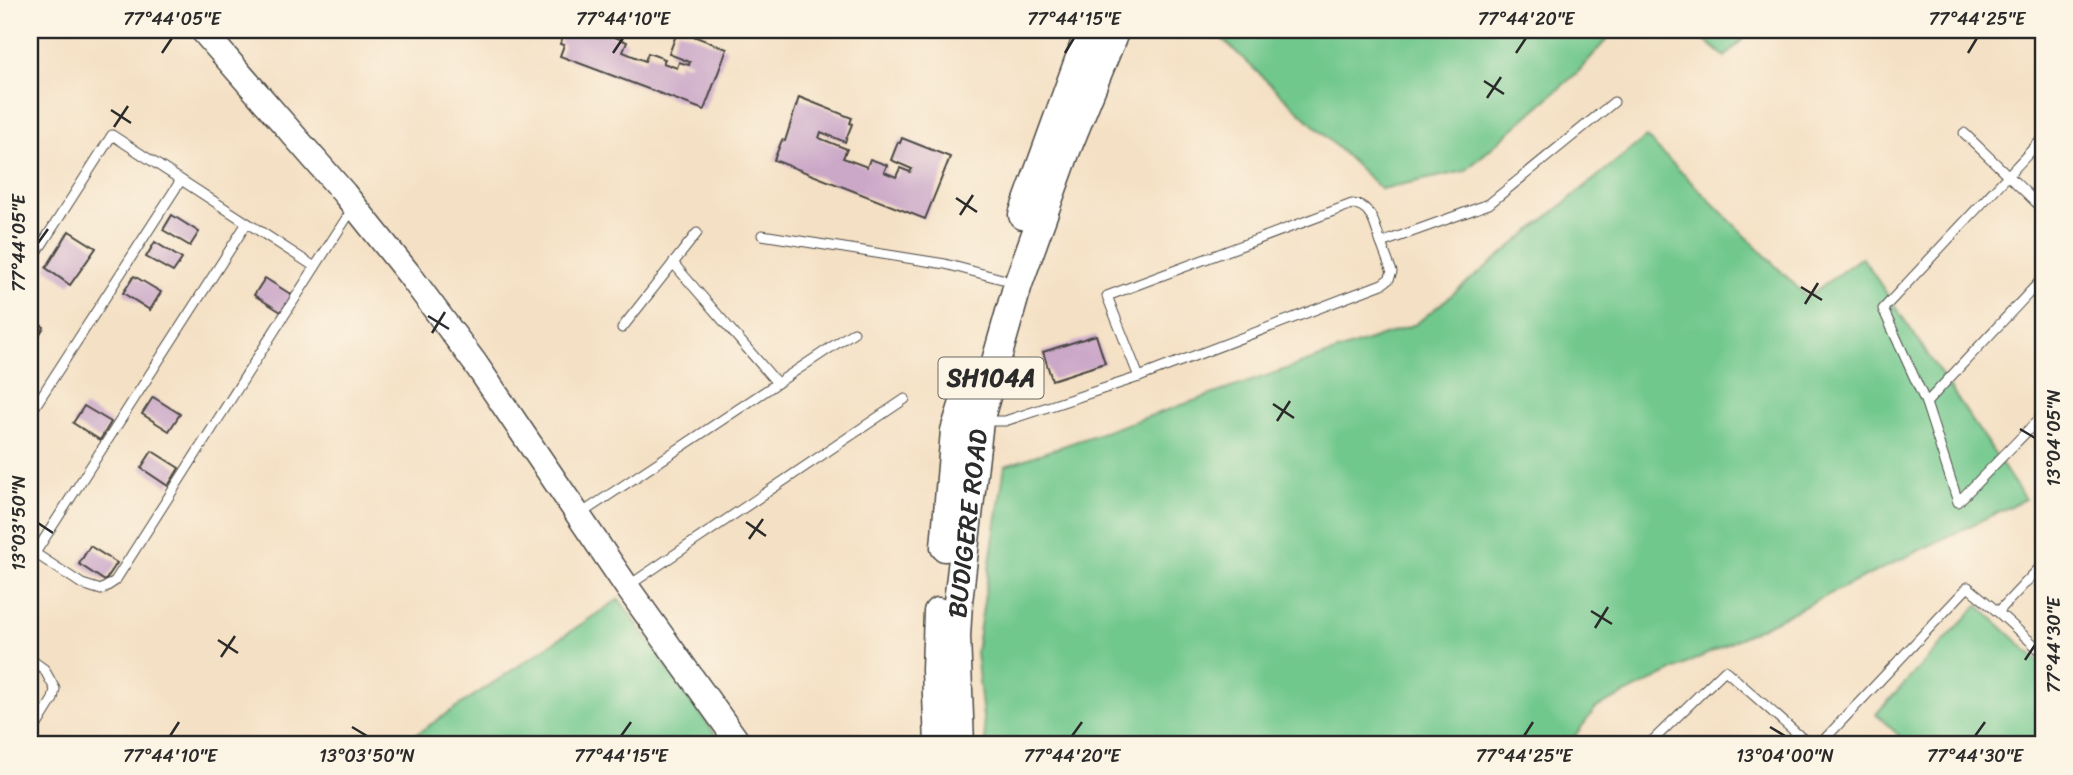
<svg xmlns="http://www.w3.org/2000/svg" width="2073" height="775" viewBox="0 0 2073 775" font-family="Sriracha,sans-serif">
	<style>
		.green { fill: #71c88d; stroke: #4e7a5c; stroke-width: 2 }
		.building { fill: #cba7c8 }
		.lines { fill: none; stroke-linecap: round; stroke-linejoin: round }
		.lane-casing { stroke: #494642; stroke-width: 11 }
		.secondary-casing { stroke: #494642; stroke-width: 27 }
		.primary-casing { stroke: #494642; stroke-width: 31 }
		.lane { stroke: #fff; stroke-width: 9 }
		.secondary { stroke: #fff; stroke-width: 24 }
		.primary { stroke: #fff; stroke-width: 28 }
		.ticks { fill: none; stroke: #2b2b2b; stroke-width: 2.5 }
		.labels { text-anchor: middle; stroke-width: 6; stroke-linejoin: round; paint-order: stroke }
		.shield { fill: #fcf5e5; stroke: #6a6863; stroke-width: 2 }
		.shield-label { font-size: 24px; font-weight: bold; fill: #2b2b2b }
		.street-label { font-size: 26px; fill: #2b2b2b; stroke: #fcf5e5 }
		.neatline { fill: none; stroke: #2b2b2b; stroke-width: 2.5 }
		.ticks-label { font-size: 18px; text-anchor: middle; fill: #2b2b2b }
	</style>
	<rect width="100%" height="100%" fill="#fcf5e5"/>
	<filter id="ink" filterUnits="userSpaceOnUse"><feTurbulence type="fractalNoise" baseFrequency=".0143" numOctaves="2"/><feDisplacementMap in="SourceGraphic" scale="14" xChannelSelector="R" yChannelSelector="G"/><feConvolveMatrix kernelMatrix="1 2 1 2 8 2 1 2 1" color-interpolation-filters="sRGB"/></filter>
	<filter id="wash" filterUnits="userSpaceOnUse"><feTurbulence type="fractalNoise" baseFrequency=".00686" numOctaves="4" result="noise"/><feDisplacementMap in="SourceGraphic" scale="28" xChannelSelector="R" yChannelSelector="G"/><feGaussianBlur stdDeviation="1.57" result="paint"/><feColorMatrix in="noise" values="0 0 0 0 0 0 0 0 0 0 0 0 0 0 0 0 0 1.4 0 .05"/><feComposite in="paint" operator="in"/></filter>
	<g filter="url(#wash)">
		<rect width="100%" height="100%" fill="#f4e0c4"/>
		<g class="green">
			<polygon points="1213,30 1615,30 1579,71 1465,171 1381,189"/>
			<polygon points="1693,30 1752,30 1725,57"/>
			<polygon points="1646,137 1807,297 1862,257 2025,499 1596,708 1568,745 986,745 976,652 1005,466 1416,324"/>
			<polygon points="619,599 723,745 400,745"/>
			<polygon points="1978,605 2043,665 2043,745 1909,745 1876,714"/>
		</g>
		<g id="blocks">
			<g class="building">
				<polygon points="565,30 598,30 627,42 623,52 645,61 648,53 665,59 663,63 677,68 679,62 689,65 690,62 669,54 678,30 727,49 704,110 560,56 564,45 560,44"/>
				<polygon points="799,97 852,118 850,123 852,124 845,142 821,132 819,138 847,149 843,158 867,167 870,159 887,165 884,172 896,177 900,168 910,172 912,169 891,160 898,142 900,143 902,138 950,157 925,219 774,160 782,140 785,141"/>
				<polygon points="172,215 199,232 190,246 163,230"/>
				<polygon points="69,231 96,248 70,285 46,268"/>
				<polygon points="155,242 182,259 173,272 146,257"/>
				<polygon points="134,276 161,292 150,310 123,293"/>
				<polygon points="265,278 292,295 281,312 254,295"/>
				<polygon points="30,318 44,327 33,345 30,343"/>
				<polygon points="1096,335 1105,363 1052,380 1043,352"/>
				<polygon points="153,397 180,414 169,431 142,414"/>
				<polygon points="84,406 111,422 100,440 73,423"/>
				<polygon points="152,451 179,468 168,486 141,468"/>
				<polygon points="90,546 117,563 105,581 79,564"/>
			</g>
		</g>
	</g>
	<g filter="url(#ink)">
		<use href="#blocks" fill-opacity="0" stroke="#494642" stroke-width="2"/>
		<g class="lines">
			<defs>
				<g id="lane">
					<polyline points="1964,133 2043,209"/>
					<polyline points="2043,138 1883,309 1926,403 1958,502 2043,415"/>
					<polyline points="762,235 945,264 1002,279"/>
					<polyline points="30,263 112,135 315,267 353,208"/>
					<polyline points="673,263 777,383"/>
					<polyline points="622,328 697,233"/>
					<path d="M 1139,377 L 1107,296 L 1352,204 C 1372,204 1375,227 1381,243"/>
					<polyline points="1926,403 2043,278"/>
					<polyline points="30,414 181,180"/>
					<polyline points="982,421 1005,421 1139,377 1382,284 1389,279 1392,272 1381,243 1489,204 1614,102"/>
					<polyline points="579,515 854,332"/>
					<polyline points="30,550 82,584 101,590 115,581 315,267"/>
					<polyline points="30,561 247,223"/>
					<polyline points="628,586 905,399"/>
					<polyline points="1998,612 2043,653"/>
					<polyline points="30,659 44,669 55,689 53,699 30,736"/>
					<polyline points="1648,745 1725,670 1810,745"/>
					<polyline points="1819,745 1968,587 1998,612 2043,564"/>
				</g>
				<polyline id="secondary" points="202,30 344,193 408,273 475,363 627,587 740,745"/>
				<g id="primary">
					<polyline points="1023,215 1090,30"/>
					<polyline points="945,547 955,431 970,384"/>
					<polyline points="938,612 936,670 939,745"/>
					<path id="s1" d="M 960,745 L 956,636 L 958,602 L 979,421 L 1018,284 L 1065,153 L 1115,30"/>
				</g>
			</defs>
			<use href="#lane" class="lane-casing"/>
			<use href="#secondary" class="secondary-casing"/>
			<use href="#primary" class="primary-casing"/>
			<use href="#lane" class="lane"/>
			<use href="#secondary" class="secondary"/>
			<use href="#primary" class="primary"/>
		</g>
	</g>
	<path class="ticks" d="M 162,53 L 172,38M 613,53 L 623,38M 1065,53 L 1074,38M 1516,53 L 1526,38M 1968,53 L 1977,38M 1484,81 L 1504,94M 1487,98 L 1501,77M 111,110 L 131,123M 114,127 L 128,106M 956,198 L 977,212M 960,215 L 973,195M 38,243 L 48,229M 1801,287 L 1822,300M 1805,304 L 1818,283M 428,316 L 449,329M 432,333 L 445,312M 1273,404 L 1294,418M 1277,421 L 1290,401M 2020,429 L 2035,438M 746,522 L 766,536M 38,523 L 53,533M 749,539 L 763,519M 1591,611 L 1612,624M 1595,628 L 1608,607M 218,640 L 238,653M 221,657 L 235,636M 2025,660 L 2035,645M 352,727 L 367,736M 1770,727 L 1785,736M 170,736 L 179,722M 621,736 L 631,722M 1072,736 L 1082,722M 1524,736 L 1533,722M 1975,736 L 1985,722"/>
	<g class="labels">
		<rect class="shield" x="938.5" y="357.5" width="105" height="41" rx="5"/>
		<g class="shield-label">
			<text x="991" y="386">SH104A</text>
		</g>
		<g class="street-label">
			<text dy="9" stroke="none"><textPath href="#s1" startOffset="222">BUDIGERE ROAD</textPath></text>
		</g>
	</g>
	<rect width="2073" height="775" fill="none" stroke="#fcf5e5" stroke-width="77"/>
	<rect x="38" y="38" width="1997" height="698" class="neatline"/>
	<g class="ticks-label">
		<text x="172" y="25">77°44'05"E</text>
		<text x="623" y="25">77°44'10"E</text>
		<text x="1074" y="25">77°44'15"E</text>
		<text x="1526" y="25">77°44'20"E</text>
		<text x="1977" y="25">77°44'25"E</text>
		<text transform="translate(19 243) rotate(-90)" y="6">77°44'05"E</text>
		<text transform="translate(2054 438) rotate(-90)" y="6">13°04'05"N</text>
		<text transform="translate(19 523) rotate(-90)" y="6">13°03'50"N</text>
		<text transform="translate(2054 645) rotate(-90)" y="6">77°44'30"E</text>
		<text x="170" y="762">77°44'10"E</text>
		<text x="367" y="762">13°03'50"N</text>
		<text x="621" y="762">77°44'15"E</text>
		<text x="1072" y="762">77°44'20"E</text>
		<text x="1524" y="762">77°44'25"E</text>
		<text x="1785" y="762">13°04'00"N</text>
		<text x="1975" y="762">77°44'30"E</text>
	</g>
</svg>
